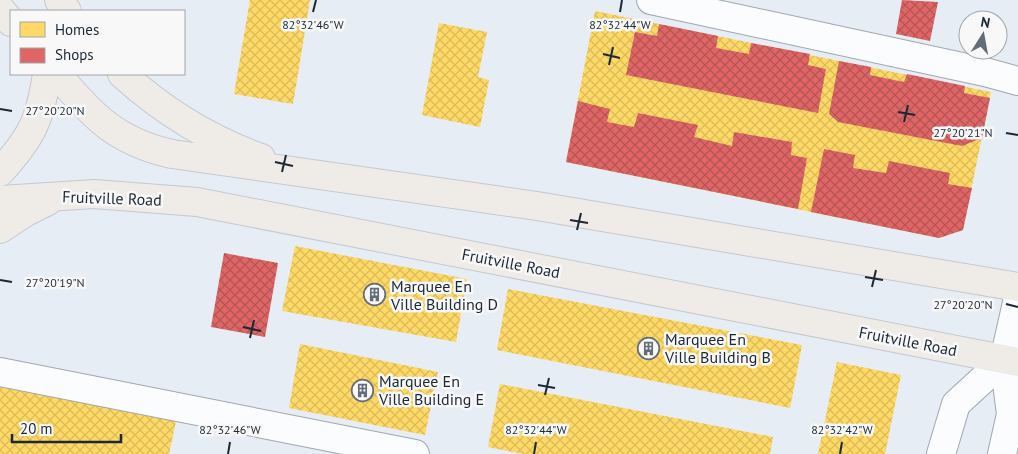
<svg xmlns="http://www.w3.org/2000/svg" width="1018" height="454" viewBox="0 0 1018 454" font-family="'PT Sans',sans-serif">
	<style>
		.homes { fill: url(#homes-cross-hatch) }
		.shops { fill: url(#shops-cross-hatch) }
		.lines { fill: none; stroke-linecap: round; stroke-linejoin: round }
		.minor-casing { stroke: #9fa7b0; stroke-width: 30 }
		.major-casing { stroke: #c4c9cf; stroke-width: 30 }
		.minor { stroke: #fbfcfd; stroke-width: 28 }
		.major { stroke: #efece7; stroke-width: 28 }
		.ticks { fill: none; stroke: #1c2835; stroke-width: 2 }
		.labels { text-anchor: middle; stroke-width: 5; stroke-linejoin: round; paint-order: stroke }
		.street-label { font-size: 16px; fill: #1c2835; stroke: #f8f8f8 }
		.poi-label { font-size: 16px; fill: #1c2835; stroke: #f8f8f8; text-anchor: start }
		.ticks-label { font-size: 12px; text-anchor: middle; fill: #1c2835; stroke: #f8f8f8; stroke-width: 5; stroke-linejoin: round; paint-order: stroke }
	</style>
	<defs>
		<pattern id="homes-cross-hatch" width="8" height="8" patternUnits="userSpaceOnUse" patternTransform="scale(1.25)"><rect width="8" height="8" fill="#ffd966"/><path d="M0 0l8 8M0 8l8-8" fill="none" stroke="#daba59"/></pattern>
		<pattern id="shops-cross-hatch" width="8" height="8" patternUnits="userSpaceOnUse" patternTransform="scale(1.25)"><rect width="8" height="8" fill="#e06666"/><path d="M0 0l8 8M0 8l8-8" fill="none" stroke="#b55455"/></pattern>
	</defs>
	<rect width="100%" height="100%" fill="#e6edf4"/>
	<g class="homes">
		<polygon points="250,0 310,0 293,104 234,94"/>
		<polygon points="595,11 991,92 963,230 939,238 566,162"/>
		<polygon points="439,23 487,32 478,77 489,80 480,127 422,115"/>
		<polygon points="295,246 467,279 456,342 282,311"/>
		<polygon points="508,289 802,345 790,408 497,350"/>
		<polygon points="300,344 438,372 425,435 289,408"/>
		<polygon points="837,362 901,375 885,454 818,454"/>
		<polygon points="500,384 773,437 770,454 523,454 488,447"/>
		<polygon points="0,387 176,421 169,454 0,454"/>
	</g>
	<g class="shops">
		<polygon points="902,0 938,2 930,41 896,34"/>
		<polygon points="659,24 718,36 716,48 749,54 751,43 810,54 808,65 826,69 818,113 626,75 635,32 657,36"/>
		<polygon points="839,61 871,67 870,75 904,82 907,74 965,86 964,93 990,98 982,138 962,146 838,122 829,114"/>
		<polygon points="578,101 610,109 607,122 634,127 638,113 698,125 694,137 732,146 734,132 792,142 791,155 807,158 798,209 566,162"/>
		<polygon points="824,149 855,155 853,168 886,173 889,161 950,173 948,184 972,188 963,230 939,238 811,212"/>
		<polygon points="224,253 278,263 265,337 211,327"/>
	</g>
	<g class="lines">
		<defs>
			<g id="minor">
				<polyline points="651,0 985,72 1018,81"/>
				<polyline points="0,372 415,454"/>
				<polyline points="941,454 956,404 1004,360"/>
				<polyline points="1002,454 1011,414 1004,360 1018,298"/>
			</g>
			<g id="major">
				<polyline points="59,0 67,11"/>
				<polyline points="0,9 11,22"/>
				<path d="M 57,74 C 92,116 117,142 172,154 L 537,206 L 1018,287"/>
				<path d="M 122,74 C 162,110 210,140 261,158"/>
				<path d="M 0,172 C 31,138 40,121 47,74"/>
				<polyline points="0,200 94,194 197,202 1018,362"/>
				<polyline points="0,229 26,212 48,201"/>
			</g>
		</defs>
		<use href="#minor" class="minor-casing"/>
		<use href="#major" class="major-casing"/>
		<use href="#minor" class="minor"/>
		<use href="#major" class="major"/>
	</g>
	<path class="ticks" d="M 313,12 L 316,0M 620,12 L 622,0M 603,54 L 620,58M 609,65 L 613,47M 0,109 L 12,111M 898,112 L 915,115M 904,122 L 908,105M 1006,133 L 1018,135M 275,162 L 293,166M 282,172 L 286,155M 570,220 L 588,223M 577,230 L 581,213M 865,277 L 883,280M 0,280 L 12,282M 872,287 L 876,270M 1006,304 L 1018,307M 243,327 L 261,331M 250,338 L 254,320M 538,385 L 555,388M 545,395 L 549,378M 228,454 L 230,442M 534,454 L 536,442M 840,454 L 842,442"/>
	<defs>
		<symbol id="building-ring" viewBox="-11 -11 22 22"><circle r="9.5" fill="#f8f8f8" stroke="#636d78" stroke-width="1.5"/><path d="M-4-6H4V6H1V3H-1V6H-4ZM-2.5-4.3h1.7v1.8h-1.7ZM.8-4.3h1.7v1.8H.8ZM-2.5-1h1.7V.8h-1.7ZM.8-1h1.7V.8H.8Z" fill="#636d78"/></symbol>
	</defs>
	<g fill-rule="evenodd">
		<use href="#building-ring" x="362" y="282" width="25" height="25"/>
		<use href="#building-ring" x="636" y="336" width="25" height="25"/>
		<use href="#building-ring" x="350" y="378" width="25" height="25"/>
	</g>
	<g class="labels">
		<g class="street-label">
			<text transform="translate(112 198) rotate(2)" y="6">Fruitville Road</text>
			<text transform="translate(511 263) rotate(11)" y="6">Fruitville Road</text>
			<text transform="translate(908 341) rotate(11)" y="6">Fruitville Road</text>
		</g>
		<g class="poi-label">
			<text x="391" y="292">Marquee En<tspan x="391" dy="18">Ville Building D</tspan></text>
			<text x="665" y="345">Marquee En<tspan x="665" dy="18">Ville Building B</tspan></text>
			<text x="379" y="387">Marquee En<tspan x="379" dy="18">Ville Building E</tspan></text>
		</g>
	</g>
	<g class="ticks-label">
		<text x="313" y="29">82°32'46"W</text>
		<text x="620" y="29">82°32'44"W</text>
		<text x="55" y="115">27°20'20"N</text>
		<text x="963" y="137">27°20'21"N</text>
		<text x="55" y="287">27°20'19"N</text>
		<text x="963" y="309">27°20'20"N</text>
		<text x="230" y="434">82°32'46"W</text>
		<text x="536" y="434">82°32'44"W</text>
		<text x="842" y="434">82°32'42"W</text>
	</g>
	<rect x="10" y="10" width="175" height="65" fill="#f8f8f8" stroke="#a0a5aa"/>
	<rect x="20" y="22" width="25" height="15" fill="#ffd966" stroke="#a0a5aa"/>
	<text x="55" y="35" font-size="15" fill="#1c2835">Homes</text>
	<rect x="20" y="48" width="25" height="15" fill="#e06666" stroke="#a0a5aa"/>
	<text x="55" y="60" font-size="15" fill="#1c2835">Shops</text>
	<g transform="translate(983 35) rotate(11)"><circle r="24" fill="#f8f8f8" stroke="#a0a5aa"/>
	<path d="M0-4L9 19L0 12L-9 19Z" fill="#636d78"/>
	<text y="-8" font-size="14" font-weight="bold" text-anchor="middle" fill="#1c2835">N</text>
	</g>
	<path d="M12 434v8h109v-8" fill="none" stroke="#1c2835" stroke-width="2.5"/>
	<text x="20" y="434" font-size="15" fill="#1c2835" stroke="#f8f8f8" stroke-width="4" paint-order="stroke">20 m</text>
</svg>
